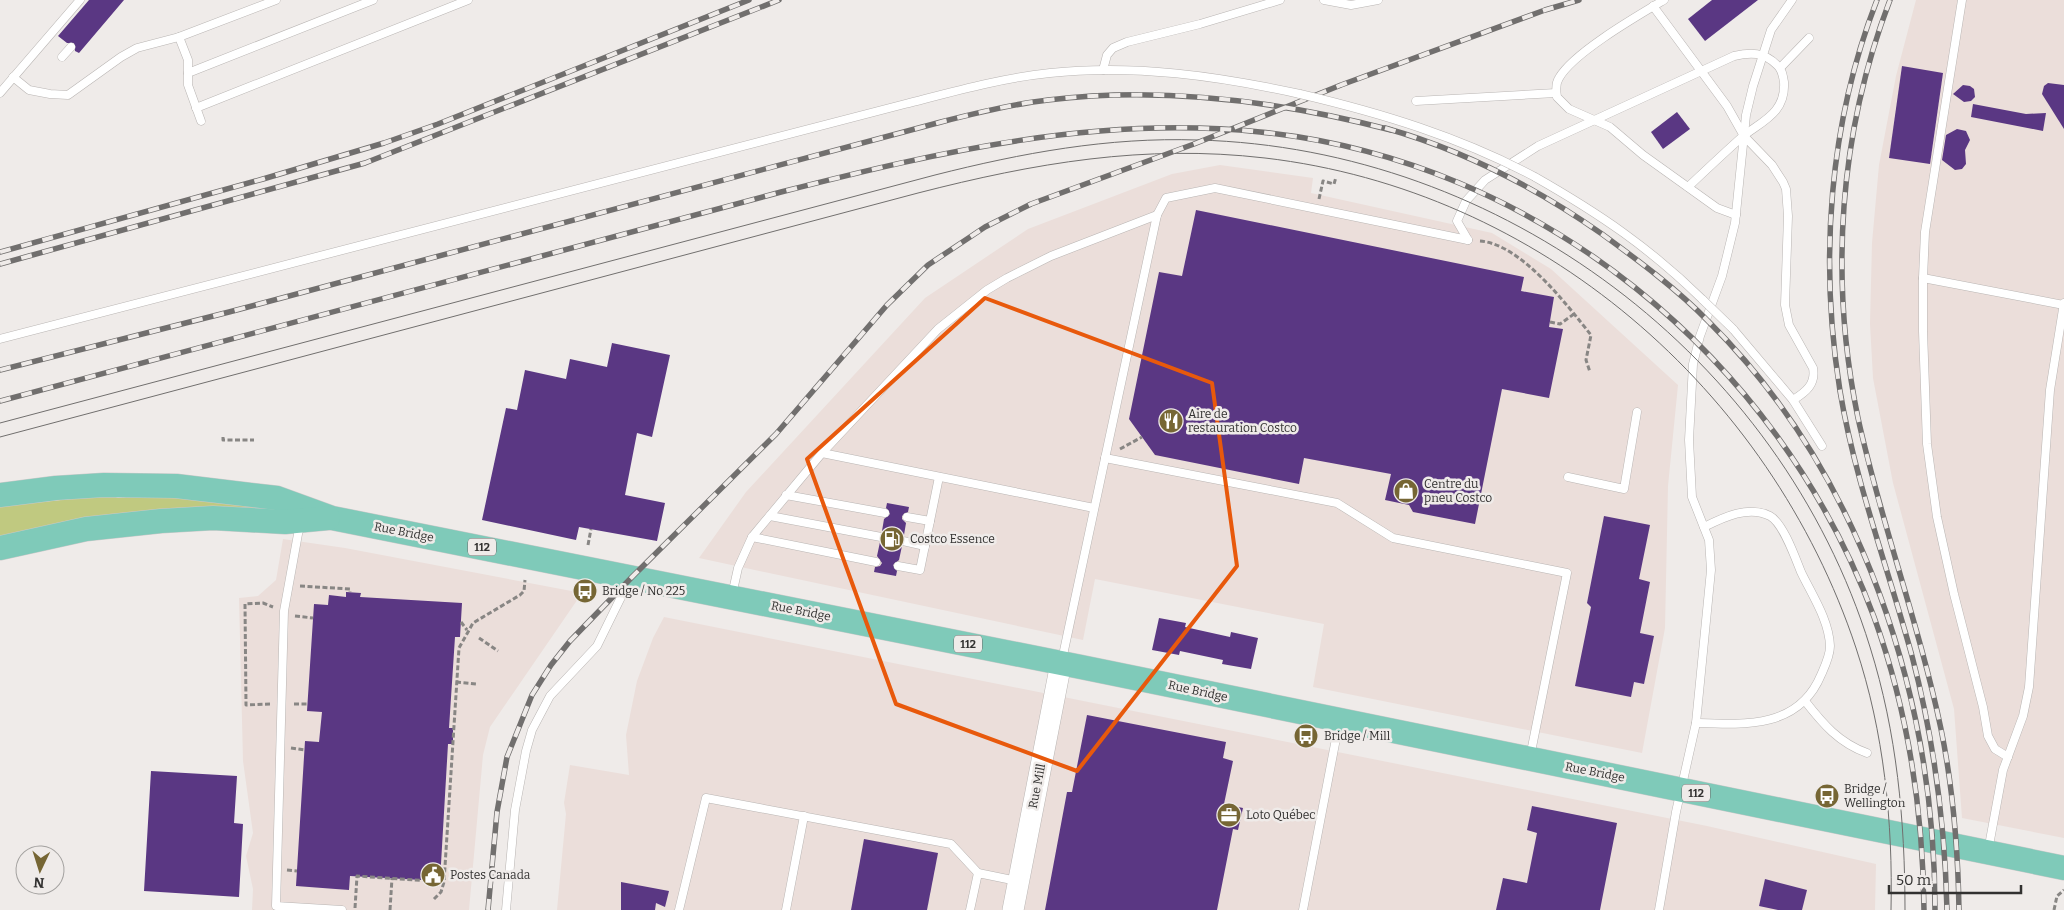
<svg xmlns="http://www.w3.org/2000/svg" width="2064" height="910" viewBox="0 0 2064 910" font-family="Bitter,serif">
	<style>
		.built { fill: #ebdeda }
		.green { fill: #c0c980 }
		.building { fill: #5a3783 }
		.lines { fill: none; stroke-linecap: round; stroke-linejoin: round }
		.lane-casing { stroke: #b9b5b3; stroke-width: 9 }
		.secondary-casing { stroke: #b9b5b3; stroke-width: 22 }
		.primary-casing { stroke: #cac9c9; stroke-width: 25 }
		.path { stroke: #888684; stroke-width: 3; stroke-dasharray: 5 2.5; stroke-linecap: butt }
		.lane { stroke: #fff; stroke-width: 8 }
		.secondary { stroke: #fff; stroke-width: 21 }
		.primary { stroke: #7fcab9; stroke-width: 24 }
		.tram { stroke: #716f6e; stroke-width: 1 }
		.rail-casing { stroke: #716f6e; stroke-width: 5.5 }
		.rail { stroke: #efebe9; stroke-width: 4; stroke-dasharray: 11; stroke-linecap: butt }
		.lane-bridge-casing { stroke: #b9b5b3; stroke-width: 9; stroke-linecap: butt }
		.lane-bridge { stroke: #fff; stroke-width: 8 }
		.marked { fill: none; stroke: #e8590c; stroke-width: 4; stroke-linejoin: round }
		.labels { text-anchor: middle; stroke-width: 5; stroke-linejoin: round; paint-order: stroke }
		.shield { fill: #efebe9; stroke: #6b6968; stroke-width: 1 }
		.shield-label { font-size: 11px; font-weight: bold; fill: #323130 }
		.poi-label { font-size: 12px; fill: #323130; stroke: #efebe9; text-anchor: start }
		.street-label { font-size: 12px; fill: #323130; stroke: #efebe9 }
	</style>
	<rect width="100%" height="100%" fill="#efebe9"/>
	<g class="built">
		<polygon points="1916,0 2064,0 2064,838 1962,818 1954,709 1893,483 1873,378 1870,324 1872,243 1879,165 1896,76"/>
		<polygon points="1220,165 1313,178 1311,193 1492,233 1551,269 1678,385 1668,486 1665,628 1642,753 1313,687 1324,624 1095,579 1083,640 699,558 746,492 925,298 1028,229 1172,174"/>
		<polygon points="283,539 345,548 582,593 490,727 483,755 469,910 252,910 253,889 246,856 253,833 243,761 239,598 258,596 276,580"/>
		<polygon points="664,617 1707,826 1876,864 1875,910 557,910 566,814 564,803 570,765 629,775 626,735 637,681 653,638"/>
	</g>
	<polygon class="green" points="111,495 118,498 143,495 268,506 268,510 0,538 0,506"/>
	<g class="building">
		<polygon points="89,0 124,0 79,53 75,51 74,43 67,43 58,36"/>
		<polygon points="1712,0 1758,0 1705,41 1688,19"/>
		<polygon points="1902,66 1943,73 1930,164 1889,158"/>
		<polygon points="2048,83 2064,85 2064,129 2042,94 2044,86"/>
		<polygon points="1963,85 1970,86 1974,89 1975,97 1971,101 1964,102 1953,94"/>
		<polygon points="1973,104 2026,114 2046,113 2043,131 1971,117"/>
		<polygon points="1677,112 1690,129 1663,149 1651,132"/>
		<polygon points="1957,129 1966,131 1970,140 1965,150 1966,164 1962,169 1955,170 1942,160 1946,135"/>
		<polygon points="1196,210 1524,277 1521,291 1554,297 1549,327 1563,329 1549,398 1502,389 1475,524 1413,512 1409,505 1385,500 1391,474 1304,458 1299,484 1155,455 1129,419 1159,272 1182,276"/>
		<polygon points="612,343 670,355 652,437 637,433 625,495 665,503 657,541 579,527 576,540 482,520 506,408 517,410 525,370 566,379 570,359 607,367"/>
		<polygon points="887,503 909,507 908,512 902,516 902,519 906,523 904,535 897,540 902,546 899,560 893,565 897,571 896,576 874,572 875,567 880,566 882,563 877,556 880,542 886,539 886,535 882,531 884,519 890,514 886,508"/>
		<polygon points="1604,516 1650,525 1639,579 1650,582 1640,633 1654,636 1644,684 1634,682 1631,697 1575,686 1591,607 1587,603"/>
		<polygon points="346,592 361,593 360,597 462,603 460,637 455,637 449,728 453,728 453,744 448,744 440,881 350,876 349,890 296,886 305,741 319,742 322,712 307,711 314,604 328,605 329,595 346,597"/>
		<polygon points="1159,618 1186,623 1185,627 1230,637 1231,632 1258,638 1251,669 1222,664 1223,660 1180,651 1179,655 1152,650"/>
		<polygon points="1087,715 1226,742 1223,758 1233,761 1224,804 1243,808 1238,830 1233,829 1217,910 1045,910 1067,792 1072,792"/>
		<polygon points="151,771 237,776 234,823 243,824 239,897 144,891"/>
		<polygon points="1532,806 1617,823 1600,910 1496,910 1503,878 1527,883 1537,833 1527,830"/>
		<polygon points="864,839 938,853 927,910 851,910"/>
		<polygon points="1765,879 1807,890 1802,910 1778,910 1759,906"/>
		<polygon points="621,882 669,891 665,907 656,903 655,910 621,910"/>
	</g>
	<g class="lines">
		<defs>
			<g id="lane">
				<polyline points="1324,0 1351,5 1378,0"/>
				<path d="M 1664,0 C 1637,16 1573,53 1559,78 C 1555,84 1556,91 1557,97 L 1569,109 L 1610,127 L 1643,155 L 1717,208 L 1736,215"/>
				<polyline points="1962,0 1925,232 1923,278 2064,305"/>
				<path d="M 1653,6 L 1727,106 L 1744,136 L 1772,165 L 1783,182 L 1786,189 L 1788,216 L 1785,305 L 1789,325 L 1813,368 C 1816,384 1806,392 1793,400 L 1733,329"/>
				<polyline points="179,37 188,60 188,85 201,121"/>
				<polyline points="62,57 71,47"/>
				<polyline points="1780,68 1809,38"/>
				<polyline points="1103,70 1107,55 1113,48 1127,42 1200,24 1280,0"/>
				<polyline points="188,73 373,0"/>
				<polyline points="13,77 29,90 50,94 68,95 121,57 137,48 179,37 276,0"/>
				<polyline points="0,93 80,0"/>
				<polyline points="1416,101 1556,93"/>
				<polyline points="196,108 468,0"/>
				<path d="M 1535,177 C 1600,214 1650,248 1703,300"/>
				<path d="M 1468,240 L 1457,221 L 1466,201 L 1485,180 L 1538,146 L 1734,56 C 1751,52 1764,52 1777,65 C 1782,69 1783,76 1784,82 C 1786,113 1762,121 1742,137 C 1724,153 1706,170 1688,187"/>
				<polyline points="1923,278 1923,331 1927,444 1937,517 1954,594 1983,707 1988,736 1995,749 2008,757"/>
				<path d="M 0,339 L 905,104 C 952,92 1001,78 1050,73 C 1134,64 1218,76 1300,94"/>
				<polyline points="1793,400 1822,446"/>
				<polyline points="822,453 1094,508"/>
				<polyline points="1105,458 1337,503 1393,538 1567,573 1530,757"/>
				<polyline points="1568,477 1624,489 1637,412"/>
				<polyline points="786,495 885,513"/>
				<polyline points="770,516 881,537"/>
				<polyline points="907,517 930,521"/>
				<polyline points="300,523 284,611 276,906 342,910"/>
				<polyline points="752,537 876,562"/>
				<polyline points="903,541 925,546"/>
				<polyline points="898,566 920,570 939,477"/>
				<polyline points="732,595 738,568 752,537 822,453 938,329 987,290 1007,278 1051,256 1157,215"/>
				<polyline points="1062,660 1157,215 1166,198 1215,188 1468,240"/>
				<path d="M 1805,701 C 1823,724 1839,743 1867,753"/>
				<path d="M 1696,723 C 1746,725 1799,728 1821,675 C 1825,666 1830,656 1830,646 C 1829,620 1812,595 1801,572 C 1795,557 1783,523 1770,516 C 1749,505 1724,517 1704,527"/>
				<polyline points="1988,851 2003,770 2023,716 2029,687 2050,390 2064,303"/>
				<polyline points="506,910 515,810 526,751 532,730 550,696 597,646 629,581"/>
				<polyline points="679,910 706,798 951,844 978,873"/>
				<polyline points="786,910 804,816"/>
				<polyline points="970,910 978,873 1017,881"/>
				<polyline points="1303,910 1339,723"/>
				<polyline points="1659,910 1676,812 1696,723 1711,570 1709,540 1692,497 1689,440 1693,364 1700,336 1722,276 1735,223 1746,115 1753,86 1771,30 1792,0"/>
			</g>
			<polyline id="secondary" points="1013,910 1061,663"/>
			<g id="primary">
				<polyline points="0,495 56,488 104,485 176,486 277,498 332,518 1081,667 2064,868"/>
				<polyline points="0,548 86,529 161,521 213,518 285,522 328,518"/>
			</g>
		</defs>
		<use href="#lane" class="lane-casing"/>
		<use href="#secondary" class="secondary-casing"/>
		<use href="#primary" class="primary-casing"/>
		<g class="path">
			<polyline points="1319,199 1323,181 1334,184 1336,177"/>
			<path d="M 1480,241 C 1521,244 1567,305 1591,335 L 1586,360 L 1590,372"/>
			<polyline points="1550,322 1560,324 1574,314"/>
			<polyline points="223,437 223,440 254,440"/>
			<polyline points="1120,449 1142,437"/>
			<polyline points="588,545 591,529"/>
			<polyline points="300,586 350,589 350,592"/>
			<polyline points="295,616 313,618"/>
			<polyline points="461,622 467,630"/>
			<polyline points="479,638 498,651"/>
			<polyline points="456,682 476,684"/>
			<polyline points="270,704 246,705 245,604 263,603 273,607"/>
			<polyline points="294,704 308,704"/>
			<polyline points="291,748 305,750"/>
			<polyline points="287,870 297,871"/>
			<polyline points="434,899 441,892 444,882 459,648 473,623 520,595 524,591 525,580"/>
			<polyline points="355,908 357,876 444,882"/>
			<polyline points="390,910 392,878"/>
			<polyline points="2054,910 2057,896 2064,890"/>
		</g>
		<use href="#lane" class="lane"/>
		<use href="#secondary" class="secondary"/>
		<use href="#primary" class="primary"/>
		<g class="tram">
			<path d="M 0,423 L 935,175 C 1022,153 1108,137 1198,140 C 1501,148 1780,356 1870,647 C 1897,733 1905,821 1905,910"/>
			<path d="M 0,437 L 918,193 C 1035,163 1144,144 1265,158 C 1539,190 1770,389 1856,648 C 1884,732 1893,822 1891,910"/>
		</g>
		<defs>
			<g id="rail">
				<path d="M 1877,0 C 1829,123 1819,260 1840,391 C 1855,481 1888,568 1912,656 C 1934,740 1945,823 1947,910"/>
				<path d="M 1890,0 C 1839,133 1829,278 1858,418 C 1881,523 1919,624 1941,729 C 1953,788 1958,850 1959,910"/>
				<path d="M 1385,128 C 1463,150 1535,187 1602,234 C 1639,261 1677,289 1709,322 C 1862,474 1935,698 1935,910"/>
				<polyline points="0,252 263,179 384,143 438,124 749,0"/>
				<polyline points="0,264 365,163 779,0"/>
				<path d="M 0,370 L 229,312 L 941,122 C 976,113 1012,104 1048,100 C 1163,86 1279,101 1391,130"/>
				<path d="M 0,401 L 781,192 C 938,152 1097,115 1260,132 C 1537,160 1778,357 1874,617 C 1908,711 1923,810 1924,910"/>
				<polyline points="488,910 497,812 507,757 532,695 551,665 570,641 632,577 776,434 887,305 928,265 985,227 1031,204 1194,144 1341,85 1545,10 1579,0"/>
			</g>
		</defs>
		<use href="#rail" class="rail-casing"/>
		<use href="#rail" class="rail"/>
		<defs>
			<g id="lane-bridge">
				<path d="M 1300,94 C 1381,113 1460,137 1535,177"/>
				<polyline points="1703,300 1733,329"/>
			</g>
		</defs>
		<use href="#lane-bridge" class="lane-bridge-casing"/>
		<use href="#lane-bridge" class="lane-bridge"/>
	</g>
	<path class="marked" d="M 985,298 L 1212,383 L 1237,566 L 1077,771 L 896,704 L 807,459 Z"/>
	<defs>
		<symbol id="restaurant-disc" viewBox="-11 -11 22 22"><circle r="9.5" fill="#766634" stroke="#efebe9"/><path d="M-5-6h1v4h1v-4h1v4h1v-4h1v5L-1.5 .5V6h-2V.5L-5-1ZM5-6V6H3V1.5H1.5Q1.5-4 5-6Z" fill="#fff"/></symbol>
		<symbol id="shop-disc" viewBox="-11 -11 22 22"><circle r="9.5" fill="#766634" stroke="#efebe9"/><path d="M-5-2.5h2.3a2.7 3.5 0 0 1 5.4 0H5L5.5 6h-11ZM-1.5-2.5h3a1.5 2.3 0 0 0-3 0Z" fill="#fff"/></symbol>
		<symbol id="fuel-disc" viewBox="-11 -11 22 22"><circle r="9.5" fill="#766634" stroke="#efebe9"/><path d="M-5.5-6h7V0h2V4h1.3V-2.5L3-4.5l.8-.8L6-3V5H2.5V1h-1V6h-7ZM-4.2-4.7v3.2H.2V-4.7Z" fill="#fff"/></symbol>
		<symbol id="bus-disc" viewBox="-11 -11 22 22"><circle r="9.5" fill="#766634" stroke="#efebe9"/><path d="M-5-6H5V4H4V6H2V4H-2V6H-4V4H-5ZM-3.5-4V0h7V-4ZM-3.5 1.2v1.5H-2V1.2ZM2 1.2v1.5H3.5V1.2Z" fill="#fff"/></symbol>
		<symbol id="office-disc" viewBox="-11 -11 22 22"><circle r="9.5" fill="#766634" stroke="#efebe9"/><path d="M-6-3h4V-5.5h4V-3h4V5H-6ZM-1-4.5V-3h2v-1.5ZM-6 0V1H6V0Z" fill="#fff"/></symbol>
		<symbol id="civic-disc" viewBox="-11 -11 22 22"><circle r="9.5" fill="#766634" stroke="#efebe9"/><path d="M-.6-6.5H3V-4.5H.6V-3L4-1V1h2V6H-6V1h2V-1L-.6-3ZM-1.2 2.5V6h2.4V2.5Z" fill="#fff"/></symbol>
	</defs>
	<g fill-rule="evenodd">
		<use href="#restaurant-disc" x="1157" y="407" width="28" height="28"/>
		<use href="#shop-disc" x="1392" y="477" width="28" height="28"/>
		<use href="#fuel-disc" x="878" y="525" width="28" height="28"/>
		<use href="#bus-disc" x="571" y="577" width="28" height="28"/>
		<use href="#bus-disc" x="1292" y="722" width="28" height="28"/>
		<use href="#bus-disc" x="1813" y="782" width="28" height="28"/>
		<use href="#office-disc" x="1215" y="801" width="28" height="28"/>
		<use href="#civic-disc" x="419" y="861" width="28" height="28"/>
	</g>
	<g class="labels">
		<g class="shield">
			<rect x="468" y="538.5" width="28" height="17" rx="4"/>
			<rect x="954" y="635.5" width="28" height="17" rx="4"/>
			<rect x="1682" y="784.5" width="28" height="17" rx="4"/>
		</g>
		<g class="shield-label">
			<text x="482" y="551">112</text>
			<text x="968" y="648">112</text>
			<text x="1696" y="797">112</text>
		</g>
		<g class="poi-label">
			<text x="1188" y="418">Aire de<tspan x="1188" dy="14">restauration Costco</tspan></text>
			<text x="1424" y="488">Centre du<tspan x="1424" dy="14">pneu Costco</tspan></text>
			<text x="910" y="543">Costco Essence</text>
			<text x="602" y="595">Bridge / No 225</text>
			<text x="1324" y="740">Bridge / Mill</text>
			<text x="1844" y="793">Bridge /<tspan x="1844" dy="14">Wellington</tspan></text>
			<text x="1246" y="819">Loto Québec</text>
			<text x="450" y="879">Postes Canada</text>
		</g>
		<g class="street-label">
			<text transform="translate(404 532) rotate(11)" y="4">Rue Bridge</text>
			<text transform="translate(801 611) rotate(11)" y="4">Rue Bridge</text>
			<text transform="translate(1198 691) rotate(12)" y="4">Rue Bridge</text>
			<text transform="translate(1595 772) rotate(11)" y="4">Rue Bridge</text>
			<text transform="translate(1037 786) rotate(-79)" y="4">Rue Mill</text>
		</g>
	</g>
	<g transform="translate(40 870) rotate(184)"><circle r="24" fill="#efebe9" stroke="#a3a19f"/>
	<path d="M0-4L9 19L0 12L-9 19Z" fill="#766634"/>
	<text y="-8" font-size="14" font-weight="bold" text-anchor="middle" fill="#323130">N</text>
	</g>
	<path d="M1889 885v8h132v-8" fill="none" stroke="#323130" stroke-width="2.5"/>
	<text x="1896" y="885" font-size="15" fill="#323130" stroke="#efebe9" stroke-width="4" paint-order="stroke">50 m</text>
</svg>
